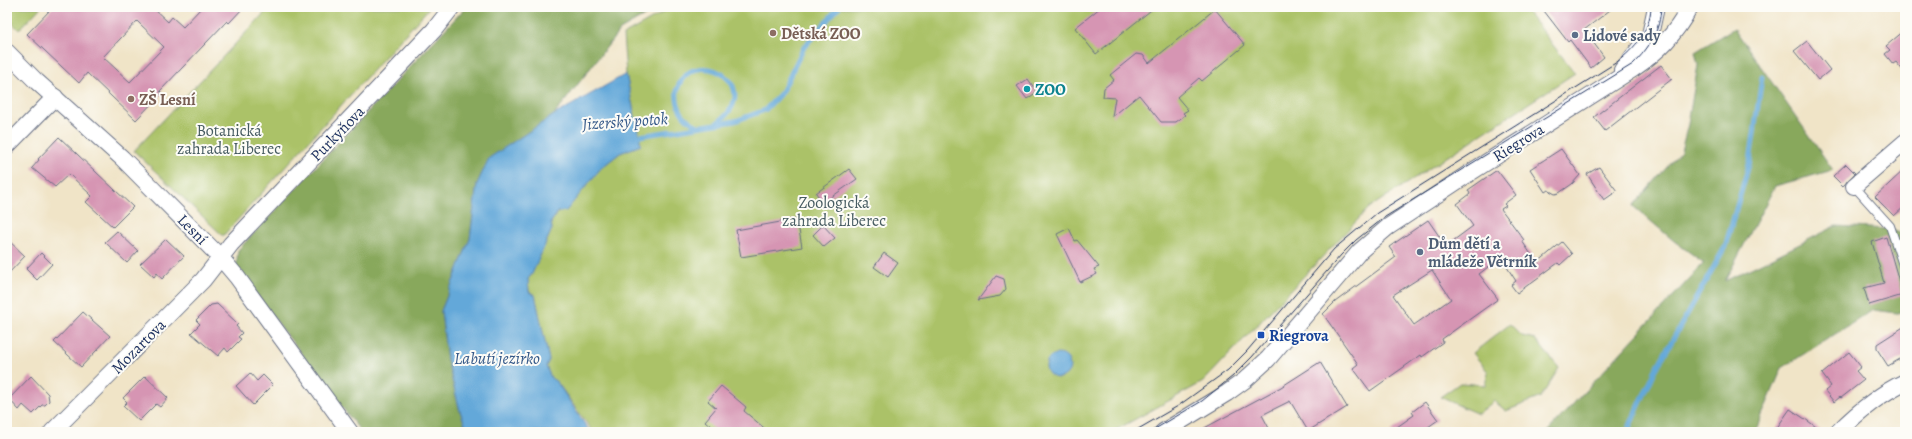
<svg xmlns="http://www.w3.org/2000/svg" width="1912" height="439" viewBox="0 0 1912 439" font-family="Alegreya,serif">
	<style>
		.green { fill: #abc268; stroke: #637863 }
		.forest { fill: #88a85c; stroke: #526c5d }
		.water { fill: #64a8d9; stroke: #406c9c }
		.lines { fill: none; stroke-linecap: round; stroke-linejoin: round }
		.stream { stroke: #64a8d9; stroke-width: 5 }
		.building { fill: #d695b3; fill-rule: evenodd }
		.lane-casing { stroke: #666e83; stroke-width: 10 }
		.street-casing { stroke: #666e83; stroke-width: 18 }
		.lane { stroke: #fff; stroke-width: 8 }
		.street { stroke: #fff; stroke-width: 16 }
		.tram { stroke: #1b2f5e; stroke-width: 1 }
		.education-dot { fill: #8d6e63; stroke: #fdfcf7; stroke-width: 1.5 }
		.service-dot { fill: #5c6f8a; stroke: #fdfcf7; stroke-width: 1.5 }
		.culture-dot { fill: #0f9aa8; stroke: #fdfcf7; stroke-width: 1.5 }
		.transit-dot { fill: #1a4fb4; stroke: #fdfcf7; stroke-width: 1.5 }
		.labels { text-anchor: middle; stroke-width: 4; stroke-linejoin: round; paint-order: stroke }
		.education-label { font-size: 16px; font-weight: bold; fill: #785e54; stroke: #fdfcf7; text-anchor: start }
		.service-label { font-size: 16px; font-weight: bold; fill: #4e5e75; stroke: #fdfcf7; text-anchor: start }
		.culture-label { font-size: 16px; font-weight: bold; fill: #0d838f; stroke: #fdfcf7; text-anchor: start }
		.park-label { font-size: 16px; fill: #465b61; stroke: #fdfcf7 }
		.street-label { font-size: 16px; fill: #1b2f5e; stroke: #fdfcf7 }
		.transit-label { font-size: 16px; font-weight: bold; fill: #164399; stroke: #fdfcf7; text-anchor: start }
		.water-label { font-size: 17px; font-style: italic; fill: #355989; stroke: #fdfcf7 }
	</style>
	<rect width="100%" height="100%" fill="#fdfcf7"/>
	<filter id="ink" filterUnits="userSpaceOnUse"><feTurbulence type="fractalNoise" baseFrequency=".025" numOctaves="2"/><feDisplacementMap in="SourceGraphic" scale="8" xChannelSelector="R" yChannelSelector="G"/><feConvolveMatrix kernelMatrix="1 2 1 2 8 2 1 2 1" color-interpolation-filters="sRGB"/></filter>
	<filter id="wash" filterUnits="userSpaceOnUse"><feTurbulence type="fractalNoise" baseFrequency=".012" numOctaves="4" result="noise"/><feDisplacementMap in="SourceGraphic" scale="16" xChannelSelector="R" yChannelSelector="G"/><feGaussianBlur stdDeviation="0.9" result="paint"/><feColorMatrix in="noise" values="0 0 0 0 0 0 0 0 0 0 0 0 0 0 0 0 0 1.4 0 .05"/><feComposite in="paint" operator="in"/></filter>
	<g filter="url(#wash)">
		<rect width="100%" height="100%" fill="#f0e4c7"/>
		<g class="green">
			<polygon points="7,7 41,7 19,30 7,18"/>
			<polygon points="270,7 430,7 223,236 134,151"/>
			<polygon points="673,7 1523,7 1575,73 1369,208 1203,382 1112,432 593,432 557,382 551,379 546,366 549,360 535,295 529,292 528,279 532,274 552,229 551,222 558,212 566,210 601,168 620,153 641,145 626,74 623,35"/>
			<polygon points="1510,324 1522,336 1535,339 1559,368 1541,397 1506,411 1494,401 1478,414 1440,397 1460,383 1485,385 1488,372 1473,353"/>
		</g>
		<g class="forest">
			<polygon points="466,7 660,7 620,30 554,115 490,158 477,184 470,239 441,311 447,359 460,411 468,432 361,432 236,268 238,250"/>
			<polygon points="1734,28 1833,170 1775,186 1725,281 1836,226 1887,229 1905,234 1905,314 1873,310 1782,368 1755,432 1547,432 1704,263 1674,241 1633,206 1681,151 1688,124 1698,65 1695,52"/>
		</g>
		<g class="water">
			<polygon points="626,74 641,145 620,153 601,168 566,211 558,212 551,222 552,229 532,274 528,279 529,292 535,295 549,360 546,366 551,378 557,382 590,432 468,432 460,411 447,359 441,311 470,239 477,184 489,158 554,115"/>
			<circle cx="1058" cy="366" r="12"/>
		</g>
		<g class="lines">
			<g class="stream">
				<path d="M 698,126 C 686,120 679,113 677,99 C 676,92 677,87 681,81 C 701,48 766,87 717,123"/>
				<polyline points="633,137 735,121 765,110 782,92 804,47 839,7"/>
				<polyline points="1627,432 1655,371 1725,247 1750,161 1762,77"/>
			</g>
		</g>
		<g id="blocks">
			<g class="building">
				<path d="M 53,7 L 152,7 L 168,22 L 172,17 L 183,27 L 202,7 L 244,7 L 229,23 L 227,21 L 160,91 L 162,93 L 136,120 L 87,73 L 79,83 L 27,34 ZM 137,21 L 164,47 L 130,82 L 103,57 Z"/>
				<polygon points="1101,7 1155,7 1096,54 1075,28"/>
				<polygon points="1541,7 1614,7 1584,30 1604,57 1591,68 1570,40 1568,42"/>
				<polygon points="1215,9 1245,45 1202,81 1199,78 1177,97 1188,110 1183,113 1185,115 1176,122 1161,122 1139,95 1112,117 1115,98 1103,97 1104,88 1114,80 1110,75 1136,54 1143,55 1149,63"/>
				<polygon points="1905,30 1905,73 1896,62 1893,64 1885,54 1890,50 1886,46"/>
				<polygon points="1807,41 1830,70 1818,80 1794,51"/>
				<polygon points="1661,65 1672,79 1605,131 1594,117"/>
				<polygon points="1028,79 1037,92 1027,99 1017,86"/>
				<polygon points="59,137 133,207 113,227 86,202 92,196 69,174 55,187 32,168 39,160 38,159"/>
				<polygon points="1561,149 1580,175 1572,184 1559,193 1555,194 1548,190 1545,192 1530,169"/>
				<polygon points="1846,164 1855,173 1843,186 1833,176"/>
				<polygon points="1599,167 1617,191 1604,200 1587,174"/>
				<polygon points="849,169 857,179 823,203 816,193"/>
				<polygon points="1905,169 1905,206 1894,216 1875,197"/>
				<path d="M 1497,170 L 1516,195 L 1504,204 L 1506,206 L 1501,209 L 1524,240 L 1522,241 L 1537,263 L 1562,242 L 1572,254 L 1560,265 L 1558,263 L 1517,293 L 1511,285 L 1516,281 L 1503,261 L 1492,264 L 1479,274 L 1498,299 L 1442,339 L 1443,342 L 1422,357 L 1421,355 L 1370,391 L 1353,368 L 1358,364 L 1323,314 L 1335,302 L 1396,257 L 1389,247 L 1428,220 L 1446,246 L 1473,226 L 1457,204 L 1470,194 L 1468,190 ZM 1432,270 L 1451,299 L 1414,325 L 1393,295 Z"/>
				<polygon points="797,219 802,247 741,257 736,230"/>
				<polygon points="823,225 835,238 824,247 813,235"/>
				<polygon points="1069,228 1075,241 1077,240 1099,267 1094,269 1097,274 1080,282 1057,234"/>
				<polygon points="117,231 138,251 127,263 105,242"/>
				<polygon points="1886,237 1903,295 1869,305 1864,288 1884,283 1872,242"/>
				<polygon points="7,239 25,256 7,275"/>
				<polygon points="166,239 184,256 162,279 157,273 154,277 140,264"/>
				<polygon points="41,253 52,264 37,280 26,269"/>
				<polygon points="884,253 898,263 888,277 874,267"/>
				<polygon points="996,276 1004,279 1006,289 1000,296 978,300"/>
				<polygon points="217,304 238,324 236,326 242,333 238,337 241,339 228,352 225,348 218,356 191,333 200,324 196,320 211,305"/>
				<polygon points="83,312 110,336 81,367 54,342"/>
				<polygon points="1905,326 1905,356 1888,366 1877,349 1877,344"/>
				<polygon points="1849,352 1861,367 1856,371 1864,380 1841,398 1840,397 1834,402 1825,391 1831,386 1822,374"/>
				<polygon points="1320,362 1347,407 1308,431 1290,401 1262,415 1271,432 1197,432 1281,387"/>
				<polygon points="250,373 257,381 263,375 273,385 253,405 236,386"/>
				<polygon points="31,376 48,394 49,401 45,405 42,405 33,414 23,405 19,410 9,399"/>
				<polygon points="145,376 168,398 160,407 156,404 139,421 123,406 127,402 123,398"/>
				<polygon points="721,386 746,407 744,411 769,432 718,432 705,421 716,408 708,401"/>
				<polygon points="1425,402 1438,420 1421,432 1390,432 1414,415 1412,412"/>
				<polygon points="1790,409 1808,421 1823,432 1774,432"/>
			</g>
		</g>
	</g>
	<g filter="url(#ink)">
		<use href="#blocks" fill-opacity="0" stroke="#666e83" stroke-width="1"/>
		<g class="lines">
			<defs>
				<polyline id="lane" points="1854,186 1890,226 1905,271"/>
				<g id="street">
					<polyline points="7,52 35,80 122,158 221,258 237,277 350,432"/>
					<polyline points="1622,70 1650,35 1656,7"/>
					<polyline points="7,146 55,97"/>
					<polyline points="1854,186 1905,142"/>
					<polyline points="52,432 203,280 231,244 434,30 452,7"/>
					<path d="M 1163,432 L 1227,393 L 1245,380 L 1268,359 L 1360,251 L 1388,227 L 1468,174 L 1633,69 C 1659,51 1675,35 1690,7"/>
					<path d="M 1838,432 C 1858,412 1879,394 1905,382"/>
				</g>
			</defs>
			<use href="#lane" class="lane-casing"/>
			<use href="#street" class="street-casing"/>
			<use href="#lane" class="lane"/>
			<use href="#street" class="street"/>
			<g class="tram">
				<path d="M 1133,432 L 1178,406 L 1228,370 L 1247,351 L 1334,249 L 1377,213 L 1617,62 C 1635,48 1650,31 1651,7"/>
				<path d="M 1150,432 L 1202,401 L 1233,376 L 1252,357 L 1341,255 L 1356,240 L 1385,217 L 1633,64 C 1650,47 1660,31 1661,7"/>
			</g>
		</g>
	</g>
	<g class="education-dot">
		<circle cx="773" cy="33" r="4"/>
		<circle cx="131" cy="99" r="4"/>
	</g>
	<g class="service-dot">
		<circle cx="1575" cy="35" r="4"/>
		<circle cx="1420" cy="252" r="4"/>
	</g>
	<circle class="culture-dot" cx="1027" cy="89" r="4"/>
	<rect class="transit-dot" x="1257" y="331" width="8" height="8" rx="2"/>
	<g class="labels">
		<g class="education-label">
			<text x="781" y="39">Dětská ZOO</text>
			<text x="139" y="105">ZŠ Lesní</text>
		</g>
		<g class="service-label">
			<text x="1583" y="41">Lidové sady</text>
			<text x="1428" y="249">Dům dětí a<tspan x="1428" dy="18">mládeže Větrník</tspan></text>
		</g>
		<g class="culture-label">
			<text x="1035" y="95">ZOO</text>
		</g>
		<g class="park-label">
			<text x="229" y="136">Botanická<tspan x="229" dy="18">zahrada Liberec</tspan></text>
			<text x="834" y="208">Zoologická<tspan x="834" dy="18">zahrada Liberec</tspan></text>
		</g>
		<g class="street-label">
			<text transform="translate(337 133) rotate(-46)" y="6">Purkyňova</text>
			<text transform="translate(1518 142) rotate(-32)" y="6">Riegrova</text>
			<text transform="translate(193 229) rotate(45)" y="6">Lesní</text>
			<text transform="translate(138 346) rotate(-45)" y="6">Mozartova</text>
		</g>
		<g class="transit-label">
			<text x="1269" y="341">Riegrova</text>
		</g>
		<g class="water-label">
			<text transform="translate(625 121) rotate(-4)" y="6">Jizerský potok</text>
			<text x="497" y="364">Labutí jezírko</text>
		</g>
	</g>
	<rect width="1912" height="439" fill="none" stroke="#fdfcf7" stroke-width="24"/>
</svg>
